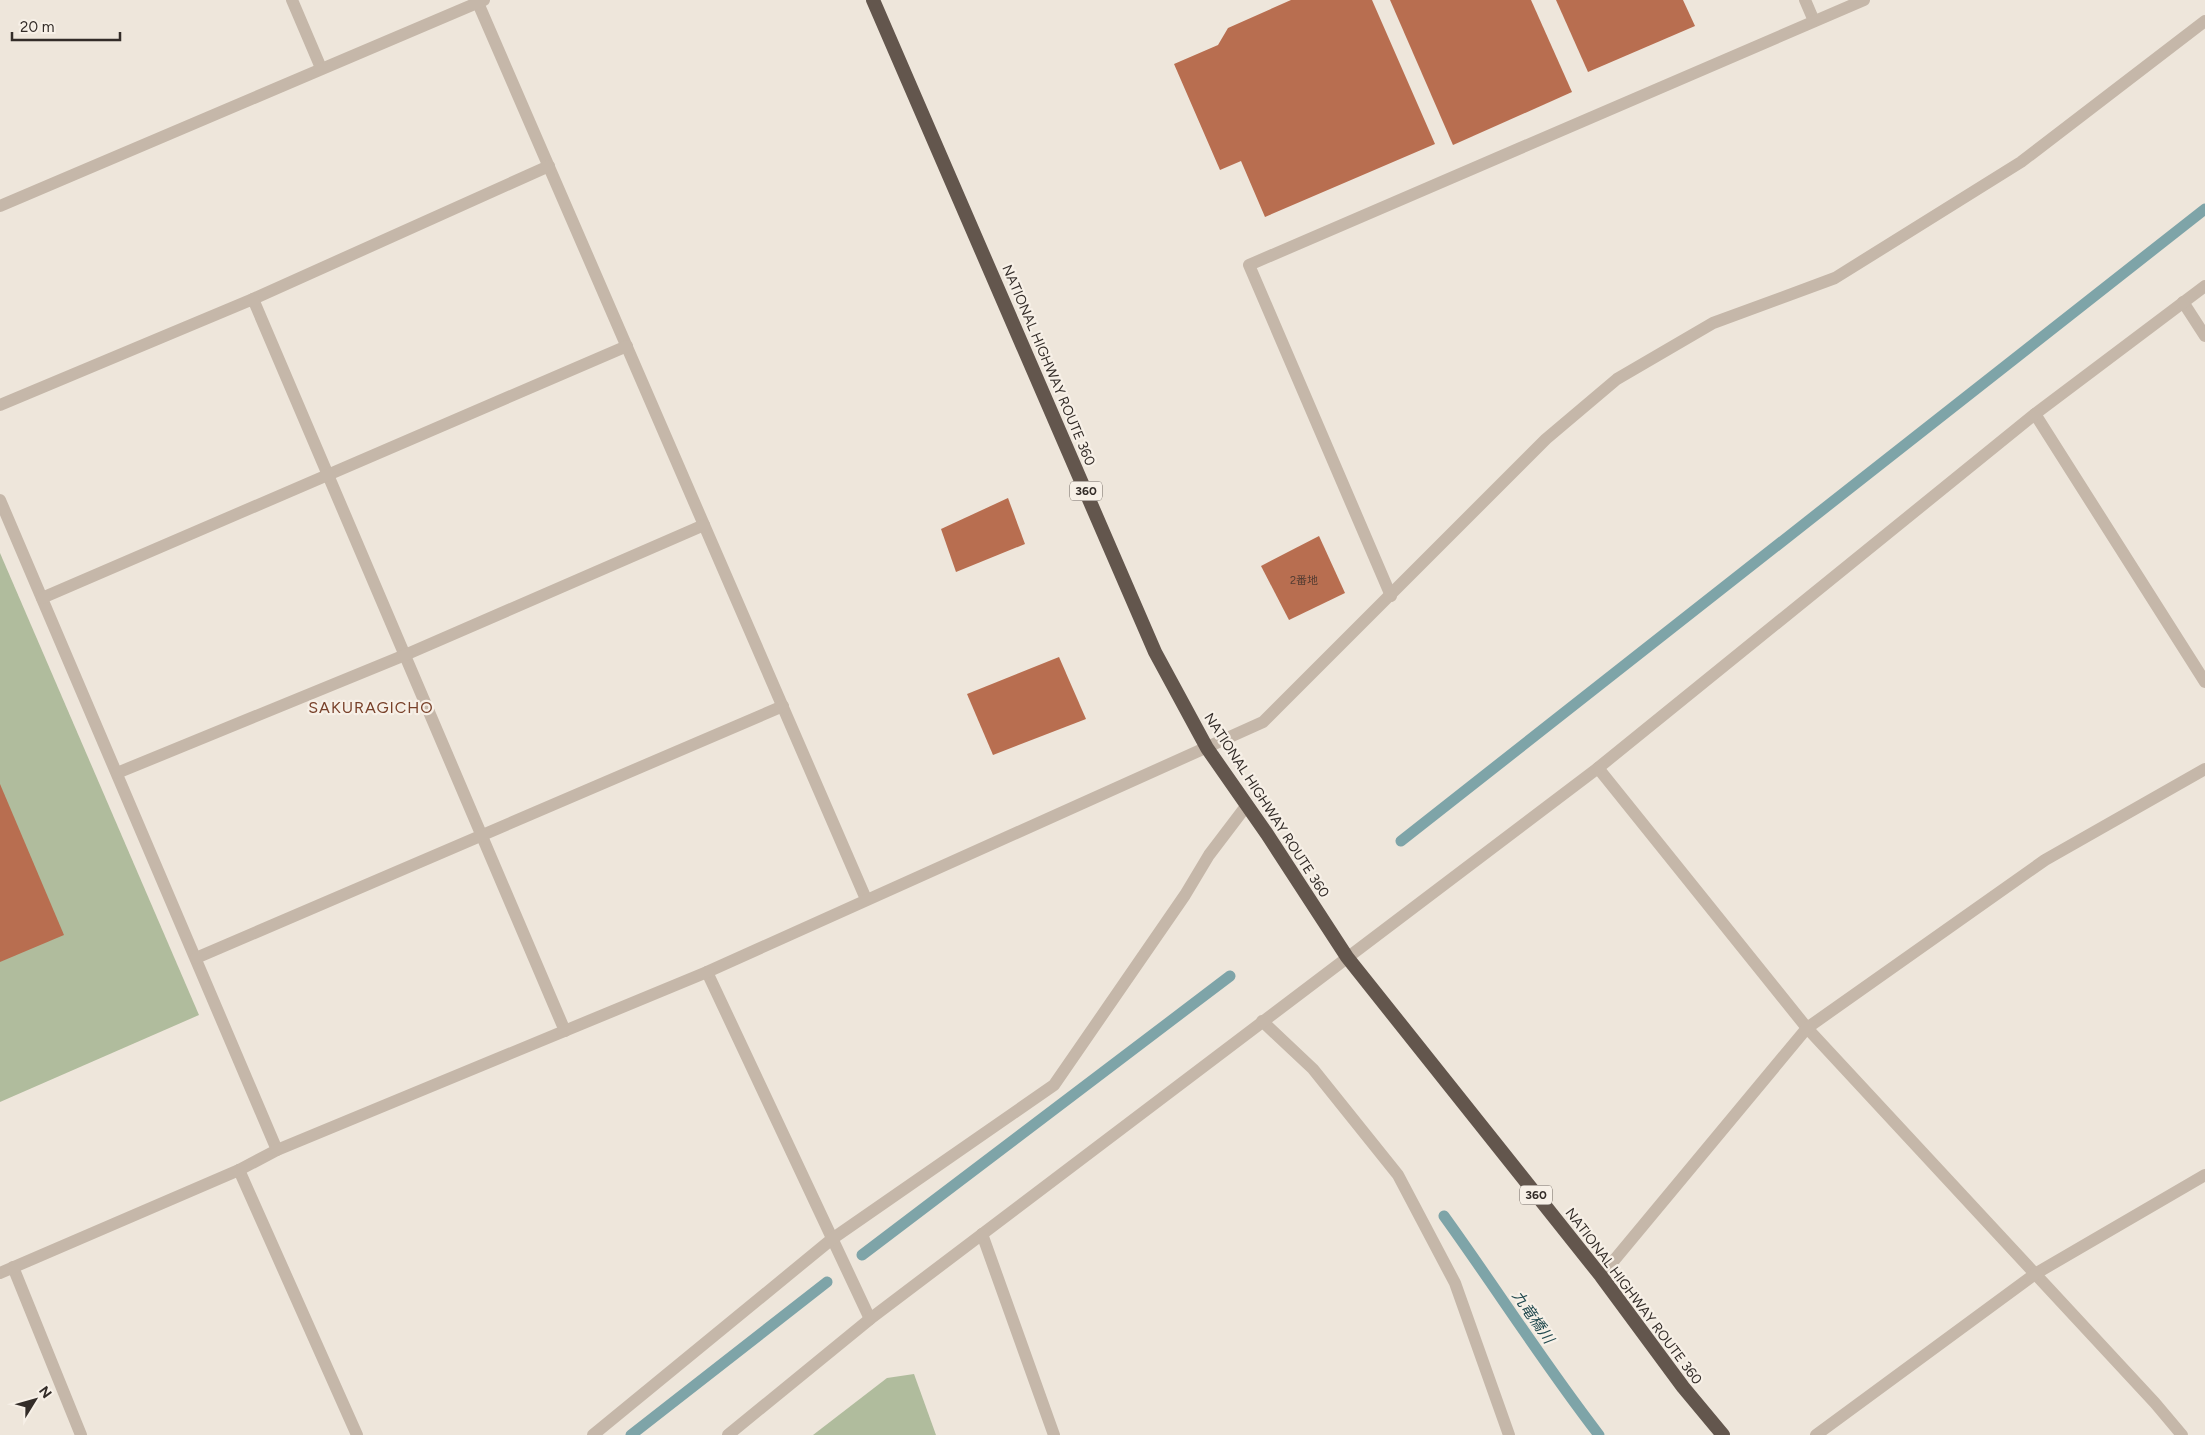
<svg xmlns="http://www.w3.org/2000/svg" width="2205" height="1435" viewBox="0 0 2205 1435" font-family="Figtree,'Noto Sans JP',sans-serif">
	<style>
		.green { fill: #b0bc9d }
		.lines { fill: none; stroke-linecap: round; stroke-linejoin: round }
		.stream { stroke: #7ea4a8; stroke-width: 11 }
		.building { fill: #b86e50 }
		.service { stroke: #c5b7a9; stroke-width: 12 }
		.minor { stroke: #c5b7a9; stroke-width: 12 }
		.tertiary { stroke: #c5b7a9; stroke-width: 12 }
		.trunk { stroke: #63564d; stroke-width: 14 }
		.labels { text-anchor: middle; stroke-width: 4.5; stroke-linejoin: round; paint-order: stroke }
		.number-label { font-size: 11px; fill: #543c32 }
		.shield { fill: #f7f0e7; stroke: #6e6761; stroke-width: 1 }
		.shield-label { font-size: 12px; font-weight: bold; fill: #332c28 }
		.street-label { font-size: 14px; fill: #332c28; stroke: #f7f0e7 }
		.water-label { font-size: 15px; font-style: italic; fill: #224a4f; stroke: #f7f0e7 }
		.quarter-label { font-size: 16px; letter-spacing: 1px; fill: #78412a; stroke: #f7f0e7 }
	</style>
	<rect width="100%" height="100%" fill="#eee6db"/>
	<g class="green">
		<polygon points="0,553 199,1015 0,1102"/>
		<polygon points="914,1374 936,1435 813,1435 887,1378"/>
	</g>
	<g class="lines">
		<g class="stream">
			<polyline points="1401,841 2205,209"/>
			<path d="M 1444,1216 C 1496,1288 1544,1364 1599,1435"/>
			<polyline points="862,1255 1230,976"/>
			<polyline points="631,1435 827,1282"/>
		</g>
	</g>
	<g class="building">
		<polygon points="1291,0 1372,0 1435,144 1265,217 1241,161 1220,170 1174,64 1218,45 1228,28"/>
		<polygon points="1390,0 1531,0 1572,92 1453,145"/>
		<polygon points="1556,0 1683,0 1695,26 1588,72"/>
		<polygon points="1008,498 1025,544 956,572 941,529"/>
		<polygon points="1319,536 1345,593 1289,620 1261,566"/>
		<polygon points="1059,657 1086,719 993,755 967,694"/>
		<polygon points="0,784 64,935 0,962"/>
	</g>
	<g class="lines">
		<polyline class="service" points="1805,0 1814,21"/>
		<g class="minor">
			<polyline points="292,0 321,68"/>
			<polyline points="478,3 866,899"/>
			<polyline points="253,299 549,166"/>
			<polyline points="2183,302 2205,336"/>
			<polyline points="0,405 253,299 565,1031"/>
			<polyline points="2035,414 2205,682"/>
			<polyline points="0,500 277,1150"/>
			<polyline points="1391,596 1249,265 1864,0"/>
			<polyline points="42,598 627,346"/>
			<polyline points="1598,768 1807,1028 2155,1403 2182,1435"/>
			<polyline points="117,773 405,655 704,525"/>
			<polyline points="196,958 783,706"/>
			<polyline points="707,972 870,1319"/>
			<polyline points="1262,1021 1313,1069 1398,1175 1455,1283 1509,1435"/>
			<polyline points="239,1170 357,1435"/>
			<polyline points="982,1234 1054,1435"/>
			<polyline points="13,1267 81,1435"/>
			<polyline points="0,1273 239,1170 277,1150 707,972 1263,722 1546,439 1617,379 1713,323 1835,278 2021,162 2205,21"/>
			<polyline points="1601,1276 1807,1028 2045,860 2205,769"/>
			<polyline points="593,1435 832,1239 1054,1085 1185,895 1209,855 1247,805"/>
			<polyline points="1816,1435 2035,1274 2205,1175"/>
		</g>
		<g class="tertiary">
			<polyline points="0,206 484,0"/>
			<polyline points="728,1435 870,1319 1598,768 2035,414 2205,286"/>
		</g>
		<polyline class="trunk" points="873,0 1155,652 1207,748 1267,834 1347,957 1601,1276 1683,1387 1723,1435"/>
	</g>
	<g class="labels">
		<g class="number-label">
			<text x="1304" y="584">2番地</text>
		</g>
		<g class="shield">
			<rect x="1070" y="481.5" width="32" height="19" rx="4"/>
			<rect x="1520" y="1185.5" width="32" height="19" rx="4"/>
		</g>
		<g class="shield-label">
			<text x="1086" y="495">360</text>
			<text x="1536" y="1199">360</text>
		</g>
		<g class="street-label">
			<text transform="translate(1049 365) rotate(67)" y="5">NATIONAL HIGHWAY ROUTE 360</text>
			<text transform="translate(1267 805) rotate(57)" y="5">NATIONAL HIGHWAY ROUTE 360</text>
			<text transform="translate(1634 1296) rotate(53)" y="5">NATIONAL HIGHWAY ROUTE 360</text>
		</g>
		<g class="water-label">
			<text transform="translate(1533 1317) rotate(55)" y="5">九竜橋川</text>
		</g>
		<g class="quarter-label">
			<text x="371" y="713">SAKURAGICHO</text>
		</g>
	</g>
	<g transform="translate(35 1400) rotate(53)" stroke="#f7f0e7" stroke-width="4" paint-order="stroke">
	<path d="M0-4L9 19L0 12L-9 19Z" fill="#332c28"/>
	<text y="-8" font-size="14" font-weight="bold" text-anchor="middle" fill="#332c28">N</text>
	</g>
	<path d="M12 32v8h108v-8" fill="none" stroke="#332c28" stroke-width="2.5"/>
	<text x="20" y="32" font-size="15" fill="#332c28" stroke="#f7f0e7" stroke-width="4" paint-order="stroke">20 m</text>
</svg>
